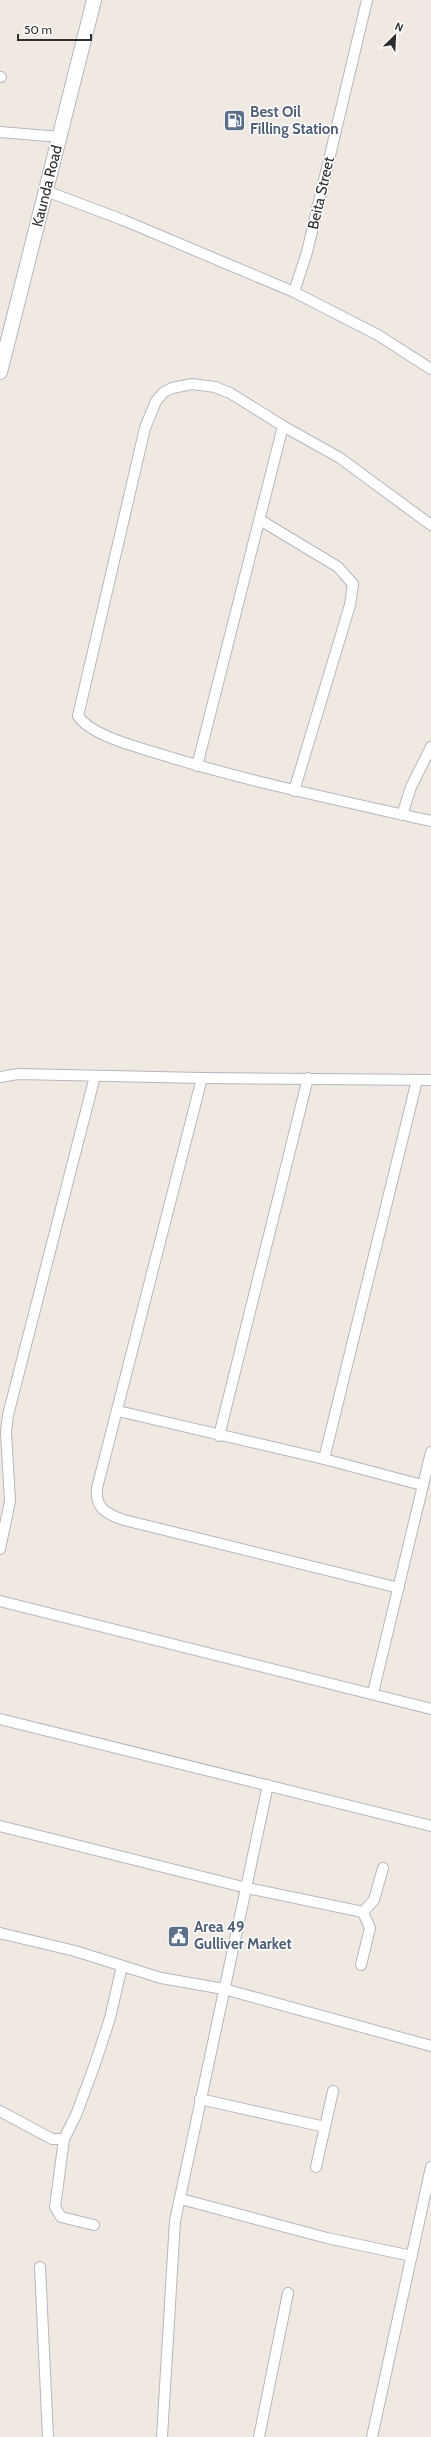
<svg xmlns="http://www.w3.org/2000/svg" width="431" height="2437" viewBox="0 0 431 2437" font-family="Cabin,sans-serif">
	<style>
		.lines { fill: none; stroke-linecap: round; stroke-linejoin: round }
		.street-casing { stroke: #b4b7c1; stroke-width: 12 }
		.secondary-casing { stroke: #b4b7c1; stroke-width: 16 }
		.street { stroke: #fff; stroke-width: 10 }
		.secondary { stroke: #fff; stroke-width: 14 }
		.labels { text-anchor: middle; stroke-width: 3; stroke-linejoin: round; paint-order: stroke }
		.service-label { font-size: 15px; font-weight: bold; fill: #4e5e75; stroke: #fff; text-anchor: start }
		.street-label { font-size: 15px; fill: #2e2e2e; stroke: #fff }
	</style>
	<rect width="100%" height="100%" fill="#efe9e1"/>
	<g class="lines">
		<defs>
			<g id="street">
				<polyline points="0,77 1,77"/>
				<polyline points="0,132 60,137"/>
				<polyline points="46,191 123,220 294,292 378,335 431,369"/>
				<polyline points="294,292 307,252 367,0"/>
				<polyline points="260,520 338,567 353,584 350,605 294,791"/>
				<path d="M 431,525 L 340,458 L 283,426 L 230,393 L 215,387 L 192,384 L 172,388 L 164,392 L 156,401 L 145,428 L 78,716 C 91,735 131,745 153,752 C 245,781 338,800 431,821"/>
				<polyline points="197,766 283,426"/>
				<polyline points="402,815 411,787 431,747"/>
				<polyline points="0,1077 18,1074 202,1078 431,1080"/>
				<path d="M 202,1078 L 97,1488 C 95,1508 106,1514 124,1520 L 399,1588"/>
				<polyline points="118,1411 324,1459 422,1485"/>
				<polyline points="219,1436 308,1078"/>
				<polyline points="324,1459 417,1080"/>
				<polyline points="0,1549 10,1501 6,1432 8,1415 95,1076"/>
				<polyline points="0,1601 431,1709"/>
				<polyline points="373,1693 431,1452"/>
				<polyline points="0,1719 431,1826"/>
				<polyline points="0,1826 247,1888 363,1912 374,1900 383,1868"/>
				<polyline points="0,1933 75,1951 161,1978 224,1989 431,2046"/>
				<polyline points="361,1965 370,1928 363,1912"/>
				<polyline points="200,2099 325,2127"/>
				<polyline points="0,2111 52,2139 64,2139"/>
				<polyline points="316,2167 333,2091"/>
				<polyline points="181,2199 327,2238 412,2256"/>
				<polyline points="94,2225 61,2217 55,2207 64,2139 76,2115 95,2064 110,2018 122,1966"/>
				<polyline points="40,2267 48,2437"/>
				<polyline points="162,2437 175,2221 268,1785"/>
				<polyline points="259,2437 288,2293"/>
				<polyline points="372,2437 431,2167"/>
			</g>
			<polyline id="secondary" points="0,372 94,0"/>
		</defs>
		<use href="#street" class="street-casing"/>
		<use href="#secondary" class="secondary-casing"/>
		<use href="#street" class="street"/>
		<use href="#secondary" class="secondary"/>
	</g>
	<defs>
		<symbol id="fuel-square" viewBox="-11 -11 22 22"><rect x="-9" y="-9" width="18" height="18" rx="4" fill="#5c6f8a" stroke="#fff"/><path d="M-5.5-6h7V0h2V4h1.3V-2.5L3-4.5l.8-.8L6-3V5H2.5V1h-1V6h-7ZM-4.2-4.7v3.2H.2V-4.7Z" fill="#fff"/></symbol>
		<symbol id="civic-square" viewBox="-11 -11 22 22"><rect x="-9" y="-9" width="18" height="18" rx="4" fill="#5c6f8a" stroke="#fff"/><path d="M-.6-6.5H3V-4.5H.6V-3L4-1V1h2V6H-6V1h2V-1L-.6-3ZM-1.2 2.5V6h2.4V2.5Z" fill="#fff"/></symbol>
	</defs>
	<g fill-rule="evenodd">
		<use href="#fuel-square" x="222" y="108" width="25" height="25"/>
		<use href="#civic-square" x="166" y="1924" width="25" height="25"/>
	</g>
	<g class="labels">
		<g class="service-label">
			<text x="250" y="117">Best Oil<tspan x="250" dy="17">Filling Station</tspan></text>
			<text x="194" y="1932">Area 49<tspan x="194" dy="17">Gulliver Market</tspan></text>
		</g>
		<g class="street-label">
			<text transform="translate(47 186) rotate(-76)" y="5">Kaunda Road</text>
			<text transform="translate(321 193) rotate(-77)" y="5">Beita Street</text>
		</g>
	</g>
	<g transform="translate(395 36) rotate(24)" stroke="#ffffff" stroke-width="3" paint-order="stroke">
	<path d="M0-3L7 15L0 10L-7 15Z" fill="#2e2e2e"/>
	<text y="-6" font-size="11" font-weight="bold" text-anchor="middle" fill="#2e2e2e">N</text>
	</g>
	<path d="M18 34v6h73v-6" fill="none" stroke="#2e2e2e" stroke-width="2"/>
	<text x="24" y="34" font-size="12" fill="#2e2e2e" stroke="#ffffff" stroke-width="3" paint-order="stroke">50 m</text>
</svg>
